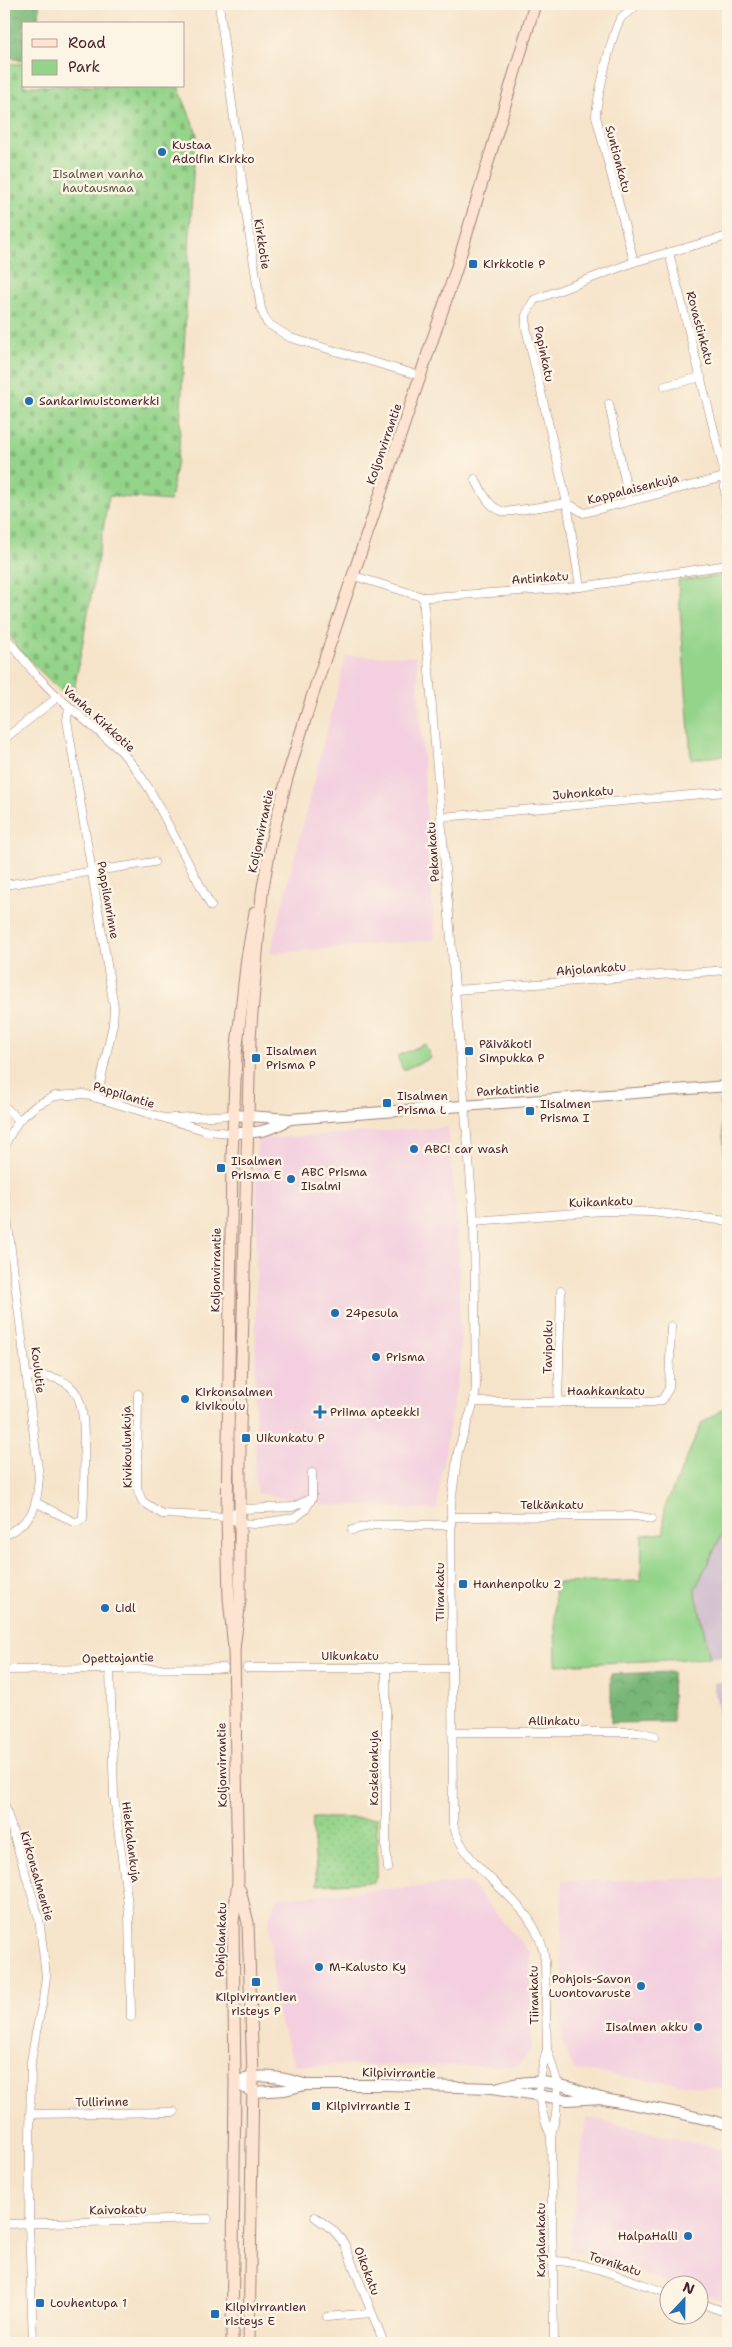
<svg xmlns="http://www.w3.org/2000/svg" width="732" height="2347" viewBox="0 0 732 2347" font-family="'Shantell Sans',sans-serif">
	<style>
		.built { fill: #f3cfdf }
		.industrial { fill: #cfbdce }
		.grass { fill: url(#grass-dots); stroke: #6f7a5a }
		.forest { fill: url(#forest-crowns); stroke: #606a50 }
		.cemetery { fill: url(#cemetery-stones); stroke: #6f7a5a }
		.park { fill: #94d48a; stroke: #6f7a5a }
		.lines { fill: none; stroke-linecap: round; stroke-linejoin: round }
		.minor-casing { stroke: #a0827a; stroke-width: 9 }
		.tertiary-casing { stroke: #a0827a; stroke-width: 12 }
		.secondary-casing { stroke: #a0827a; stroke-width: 13 }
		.minor { stroke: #fff; stroke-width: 8 }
		.tertiary { stroke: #fff; stroke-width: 10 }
		.secondary { stroke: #fde4d0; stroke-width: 11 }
		.poi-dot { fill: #1f6fb2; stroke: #fcf5e5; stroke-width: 2 }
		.labels { text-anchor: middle; stroke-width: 5; stroke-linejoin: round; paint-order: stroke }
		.poi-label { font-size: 12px; fill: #4a1f2b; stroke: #fcf5e5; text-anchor: start }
		.street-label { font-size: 12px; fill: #4a1f2b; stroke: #fcf5e5 }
		.park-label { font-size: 12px; fill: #605548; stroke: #fcf5e5 }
	</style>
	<defs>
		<pattern id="grass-dots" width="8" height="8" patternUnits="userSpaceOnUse" patternTransform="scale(1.25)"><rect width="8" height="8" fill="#94d48a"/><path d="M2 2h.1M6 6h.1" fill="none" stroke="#81b677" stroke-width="1.8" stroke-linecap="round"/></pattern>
		<pattern id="forest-crowns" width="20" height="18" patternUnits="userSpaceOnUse" patternTransform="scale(1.25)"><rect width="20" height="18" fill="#77b676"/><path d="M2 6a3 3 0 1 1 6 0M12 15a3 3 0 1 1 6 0" fill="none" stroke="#649361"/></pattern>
		<pattern id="cemetery-stones" width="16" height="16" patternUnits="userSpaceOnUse" patternTransform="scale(1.25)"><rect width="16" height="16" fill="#94d48a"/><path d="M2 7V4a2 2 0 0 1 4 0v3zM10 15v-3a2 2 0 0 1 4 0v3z" fill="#81b677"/></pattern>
	</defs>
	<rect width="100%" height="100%" fill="#fcf5e5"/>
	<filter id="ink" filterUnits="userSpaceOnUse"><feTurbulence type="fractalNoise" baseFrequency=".02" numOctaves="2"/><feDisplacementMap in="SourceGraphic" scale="10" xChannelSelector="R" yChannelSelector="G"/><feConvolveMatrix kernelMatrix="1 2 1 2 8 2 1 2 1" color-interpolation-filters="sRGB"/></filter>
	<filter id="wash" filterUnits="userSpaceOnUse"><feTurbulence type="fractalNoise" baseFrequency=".0096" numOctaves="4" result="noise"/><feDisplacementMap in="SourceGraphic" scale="20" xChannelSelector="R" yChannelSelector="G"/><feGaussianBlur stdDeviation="1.12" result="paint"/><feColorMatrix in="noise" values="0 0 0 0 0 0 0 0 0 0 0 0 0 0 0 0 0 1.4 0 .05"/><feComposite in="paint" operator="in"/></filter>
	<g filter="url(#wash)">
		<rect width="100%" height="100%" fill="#f6e4ca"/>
		<g class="built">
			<polygon points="346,656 416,656 435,940 270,953"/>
			<polygon points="448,1127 458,1237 461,1362 441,1474 437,1510 322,1504 258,1493 255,1477 257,1139"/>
			<polygon points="728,1878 728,2090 575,2070 562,2044 562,1881"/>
			<polygon points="469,1882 530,1953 532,2048 518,2066 295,2065 275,2006 269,1917 277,1898"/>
			<polygon points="586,2117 728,2151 728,2302 700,2293 700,2284 674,2284 569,2250"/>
		</g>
		<g class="industrial">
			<polygon points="728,1522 728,1655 710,1658 695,1589"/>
			<polygon points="728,1681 728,1762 713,1683"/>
		</g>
		<polygon class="grass" points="312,1818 377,1818 377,1875 374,1882 317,1885"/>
		<g class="forest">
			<polygon points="4,4 40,4 37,24 24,24 24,59 21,61 4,55"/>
			<polygon points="672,1672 673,1722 611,1723 611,1674"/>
		</g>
		<polygon class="cemetery" points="4,63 24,64 24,86 178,86 197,134 193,175 179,448 170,501 109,496 72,702 17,648 4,625"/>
		<g class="park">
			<polygon points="728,575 728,755 691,759 678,581"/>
			<polygon points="425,1044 431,1058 403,1070 397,1056"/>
			<polygon points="720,1102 728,1102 728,1172 726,1171"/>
			<polygon points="725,1344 728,1344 728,1522 695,1589 710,1658 556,1665 554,1583 641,1581 642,1535 664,1533 664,1509 702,1423 727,1407"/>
		</g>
	</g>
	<g filter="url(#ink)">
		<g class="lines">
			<defs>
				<g id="minor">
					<polyline points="219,4 247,219 261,309 267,323 291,338 421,376"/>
					<path d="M 633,9 C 629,12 624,14 621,18 C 612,32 597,98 596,116 L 634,262"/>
					<polyline points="669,253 723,466 728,527"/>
					<polyline points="665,386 701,377"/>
					<polyline points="609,404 629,500"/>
					<path d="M 475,479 C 483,493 488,508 505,512 L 567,503 L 584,513 L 724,477"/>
					<polyline points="354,576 423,597 431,597 580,587 728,565"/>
					<polyline points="580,587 567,503 526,328 526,315 534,300 634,262 728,236"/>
					<path d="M 423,597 L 474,1221 L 476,1387 L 474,1402 L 458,1451 L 451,1503 L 453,1824 C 467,1879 539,1898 545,1961 L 547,2049"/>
					<polyline points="4,635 36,675 58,697 121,751 136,769 150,790 211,906"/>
					<polyline points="69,707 67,720 114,1007 113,1024 97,1098"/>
					<polyline points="4,739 58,697"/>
					<polyline points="442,817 725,792"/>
					<polyline points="4,885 154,862"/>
					<polyline points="455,990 728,970"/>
					<polyline points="4,1106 19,1120 37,1105 55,1096 84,1094 207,1131 232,1133"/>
					<polyline points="172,1118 232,1115"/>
					<polyline points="4,1150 7,1140 19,1120"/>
					<path d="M 4,1193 L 39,1477 C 36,1511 34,1519 4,1536"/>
					<polyline points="474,1221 602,1211 651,1212 728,1221"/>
					<path d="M 27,1376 C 83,1372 84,1404 84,1449 C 85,1472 84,1495 83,1518 L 80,1521 L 74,1522 L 37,1503"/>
					<polyline points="138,1394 137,1488 142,1501 162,1514 227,1517 241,1523 254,1524 295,1518 305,1510 312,1498 312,1473"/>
					<polyline points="474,1402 653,1402 662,1400 669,1388 671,1326"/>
					<polyline points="558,1403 561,1291"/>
					<polyline points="227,1517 241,1509 293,1507 310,1499"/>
					<polyline points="451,1517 636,1516 652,1519"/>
					<polyline points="352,1530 374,1525 451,1525"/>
					<polyline points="386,1667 386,1848 388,1868"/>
					<polyline points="247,1668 452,1668"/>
					<polyline points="4,1670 224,1668"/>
					<polyline points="110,1670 114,1796 129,1913 131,2017"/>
					<polyline points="452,1732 639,1732 655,1736"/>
					<polyline points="4,1803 39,1918 46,1976 43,2000 36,2032 31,2062 29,2223 33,2343"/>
					<polyline points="30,2114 174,2112"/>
					<path d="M 551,2136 C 535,2100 537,2086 547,2049 L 558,2084 L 556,2114 L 551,2136 L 554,2343"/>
					<polyline points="315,2217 333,2230 344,2243 384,2343"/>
					<polyline points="4,2224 208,2219"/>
					<path d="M 552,2261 C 581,2259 640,2284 670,2294"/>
					<polyline points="700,2303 728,2313"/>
					<polyline points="327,2317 371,2313"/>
				</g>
				<g id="tertiary">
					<polyline points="232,1115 290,1119 728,1086"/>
					<path d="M 232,1133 C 257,1133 268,1132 290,1119"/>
					<polyline points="235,2083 253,2092 285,2090 305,2085 387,2085 493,2088 568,2100 602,2098"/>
					<path d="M 235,2083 C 257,2072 281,2077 304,2084"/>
					<path d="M 499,2087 C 519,2082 539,2079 560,2085 C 575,2088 589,2095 604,2099 C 646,2107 687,2113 728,2125"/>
				</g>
				<g id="secondary">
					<polyline points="234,1649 240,1600 240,1431 250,1038 262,893 271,842 287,778 311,700 456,270 535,4"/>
					<polyline points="240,1890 248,1923 253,2076 249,2343"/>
					<polyline points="232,2343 235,2083 233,1923 238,1881 234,1649 229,1598 227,1517 232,1158 236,1054 247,958 255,912"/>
				</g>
			</defs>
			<use href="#minor" class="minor-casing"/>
			<use href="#tertiary" class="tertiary-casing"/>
			<use href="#secondary" class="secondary-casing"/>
			<use href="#minor" class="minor"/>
			<use href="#tertiary" class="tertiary"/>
			<use href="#secondary" class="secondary"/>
		</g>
	</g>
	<g class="poi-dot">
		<circle cx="162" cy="152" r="5"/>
		<rect x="468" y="259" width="10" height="10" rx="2.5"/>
		<circle cx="29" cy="401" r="5"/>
		<rect x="464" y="1046" width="10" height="10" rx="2.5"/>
		<rect x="251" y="1053" width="10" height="10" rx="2.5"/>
		<rect x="382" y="1098" width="10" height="10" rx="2.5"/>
		<rect x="525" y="1106" width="10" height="10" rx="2.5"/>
		<circle cx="414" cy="1149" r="5"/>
		<rect x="216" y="1163" width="10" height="10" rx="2.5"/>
		<circle cx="291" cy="1179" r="5"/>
		<circle cx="335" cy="1313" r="5"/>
		<circle cx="376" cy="1357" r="5"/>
		<circle cx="185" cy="1399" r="5"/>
		<path d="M317.5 1404.5h5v5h5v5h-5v5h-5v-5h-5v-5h5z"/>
		<rect x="241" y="1433" width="10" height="10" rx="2.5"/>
		<rect x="458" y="1579" width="10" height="10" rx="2.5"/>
		<circle cx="105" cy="1608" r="5"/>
		<circle cx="319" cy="1967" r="5"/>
		<rect x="251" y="1977" width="10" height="10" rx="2.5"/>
		<circle cx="641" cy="1986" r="5"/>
		<circle cx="698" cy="2027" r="5"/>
		<rect x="311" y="2101" width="10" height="10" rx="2.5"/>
		<circle cx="688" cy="2236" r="5"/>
		<rect x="35" y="2298" width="10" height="10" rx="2.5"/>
		<rect x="210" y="2309" width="10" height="10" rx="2.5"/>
	</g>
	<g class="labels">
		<g class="poi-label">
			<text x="172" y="149">Kustaa<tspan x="172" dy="14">Adolfin Kirkko</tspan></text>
			<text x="483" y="268">Kirkkotie P</text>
			<text x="39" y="405">Sankarimuistomerkki</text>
			<text x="479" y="1048">Päiväkoti<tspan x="479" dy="14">Simpukka P</tspan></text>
			<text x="266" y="1055">Iisalmen<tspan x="266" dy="14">Prisma P</tspan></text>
			<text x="397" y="1100">Iisalmen<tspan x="397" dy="14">Prisma L</tspan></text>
			<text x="540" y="1108">Iisalmen<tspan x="540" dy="14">Prisma I</tspan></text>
			<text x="424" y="1153">ABC! car wash</text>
			<text x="231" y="1165">Iisalmen<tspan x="231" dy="14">Prisma E</tspan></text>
			<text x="301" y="1176">ABC Prisma<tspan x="301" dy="14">Iisalmi</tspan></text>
			<text x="345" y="1317">24pesula</text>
			<text x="386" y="1361">Prisma</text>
			<text x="195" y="1396">Kirkonsalmen<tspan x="195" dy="14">kivikoulu</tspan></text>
			<text x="330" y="1416">Priima apteekki</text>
			<text x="256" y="1442">Uikunkatu P</text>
			<text x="473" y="1588">Hanhenpolku 2</text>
			<text x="115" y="1612">Lidl</text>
			<text x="329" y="1971">M-Kalusto Ky</text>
			<text x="631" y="1983" text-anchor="end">Pohjois-Savon<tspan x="631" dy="14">Luontovaruste</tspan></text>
			<text x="256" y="2001" text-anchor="middle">Kilpivirrantien<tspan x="256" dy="14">risteys P</tspan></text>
			<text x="688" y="2031" text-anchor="end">Iisalmen akku</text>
			<text x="326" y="2110">Kilpivirrantie I</text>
			<text x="678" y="2240" text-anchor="end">HalpaHalli</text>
			<text x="50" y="2307">Louhentupa 1</text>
			<text x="225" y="2311">Kilpivirrantien<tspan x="225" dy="14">risteys E</tspan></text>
		</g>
		<g class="street-label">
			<text transform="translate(618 159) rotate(75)" y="4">Suntionkatu</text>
			<text transform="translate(262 244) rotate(81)" y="4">Kirkkotie</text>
			<text transform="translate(700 328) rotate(75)" y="4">Rovastinkatu</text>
			<text transform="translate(544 354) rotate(78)" y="4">Papinkatu</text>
			<text transform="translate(384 444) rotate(-71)" y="4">Koljonvirrantie</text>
			<text transform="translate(633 489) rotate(-14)" y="4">Kappalaisenkuja</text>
			<text transform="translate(540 578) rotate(-4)" y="4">Antinkatu</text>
			<text transform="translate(99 719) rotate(42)" y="4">Vanha Kirkkotie</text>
			<text transform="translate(583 793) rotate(-5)" y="4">Juhonkatu</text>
			<text transform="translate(261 831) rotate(-78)" y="4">Koljonvirrantie</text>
			<text transform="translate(433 852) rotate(-94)" y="4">Pekankatu</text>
			<text transform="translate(108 900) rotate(80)" y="4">Pappilanrinne</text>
			<text transform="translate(591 969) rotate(-4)" y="4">Ahjolankatu</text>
			<text transform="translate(508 1090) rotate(-4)" y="4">Parkatintie</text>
			<text transform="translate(124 1095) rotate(17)" y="4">Pappilantie</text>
			<text transform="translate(601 1202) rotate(-2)" y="4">Kuikankatu</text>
			<text transform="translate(216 1270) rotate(-89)" y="4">Koljonvirrantie</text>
			<text transform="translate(548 1347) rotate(-89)" y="4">Tavipolku</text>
			<text transform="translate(38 1370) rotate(83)" y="4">Koulutie</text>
			<text x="606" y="1395">Haahkankatu</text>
			<text transform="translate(127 1447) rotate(-91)" y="4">Kivikoulunkuja</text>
			<text x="552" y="1509">Telkänkatu</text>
			<text transform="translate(440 1592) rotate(-90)" y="4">Tiirankatu</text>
			<text x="350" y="1660">Uikunkatu</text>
			<text transform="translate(118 1658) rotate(-1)" y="4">Opettajantie</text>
			<text x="554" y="1725">Allinkatu</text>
			<text transform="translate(222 1765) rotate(-91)" y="4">Koljonvirrantie</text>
			<text transform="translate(374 1768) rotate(-90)" y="4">Koskelonkuja</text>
			<text transform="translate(131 1842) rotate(83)" y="4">Hiekkalankuja</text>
			<text transform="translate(37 1876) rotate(74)" y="4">Kirkonsalmentie</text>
			<text transform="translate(221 1940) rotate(-88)" y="4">Pohjolankatu</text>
			<text transform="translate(534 1995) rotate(-91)" y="4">Tiirankatu</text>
			<text transform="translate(399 2073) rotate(1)" y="4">Kilpivirrantie</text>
			<text transform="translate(102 2102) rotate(-1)" y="4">Tullirinne</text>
			<text transform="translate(118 2210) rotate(-1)" y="4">Kaivokatu</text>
			<text transform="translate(541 2240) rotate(-90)" y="4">Karjalankatu</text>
			<text transform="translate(615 2264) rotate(18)" y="4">Tornikatu</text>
			<text transform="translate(367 2271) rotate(69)" y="4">Oikokatu</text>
		</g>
		<g class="park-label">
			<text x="98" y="178">Iisalmen vanha<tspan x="98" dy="14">hautausmaa</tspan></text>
		</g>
	</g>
	<rect width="732" height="2347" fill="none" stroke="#fcf5e5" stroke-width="20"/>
	<rect x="22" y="22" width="162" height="65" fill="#fcf5e5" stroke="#b59f9b"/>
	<rect x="32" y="39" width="25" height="8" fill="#fde4d0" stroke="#b59f9b"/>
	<text x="68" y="48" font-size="15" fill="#4a1f2b">Road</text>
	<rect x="32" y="60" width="25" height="15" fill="#94d48a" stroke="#b59f9b"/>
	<text x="68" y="72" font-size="15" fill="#4a1f2b">Park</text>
	<g transform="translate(684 2300) rotate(22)"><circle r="24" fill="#fcf5e5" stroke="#b59f9b"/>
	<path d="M0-4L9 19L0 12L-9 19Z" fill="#1f6fb2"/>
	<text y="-8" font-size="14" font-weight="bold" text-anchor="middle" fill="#4a1f2b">N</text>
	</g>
</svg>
